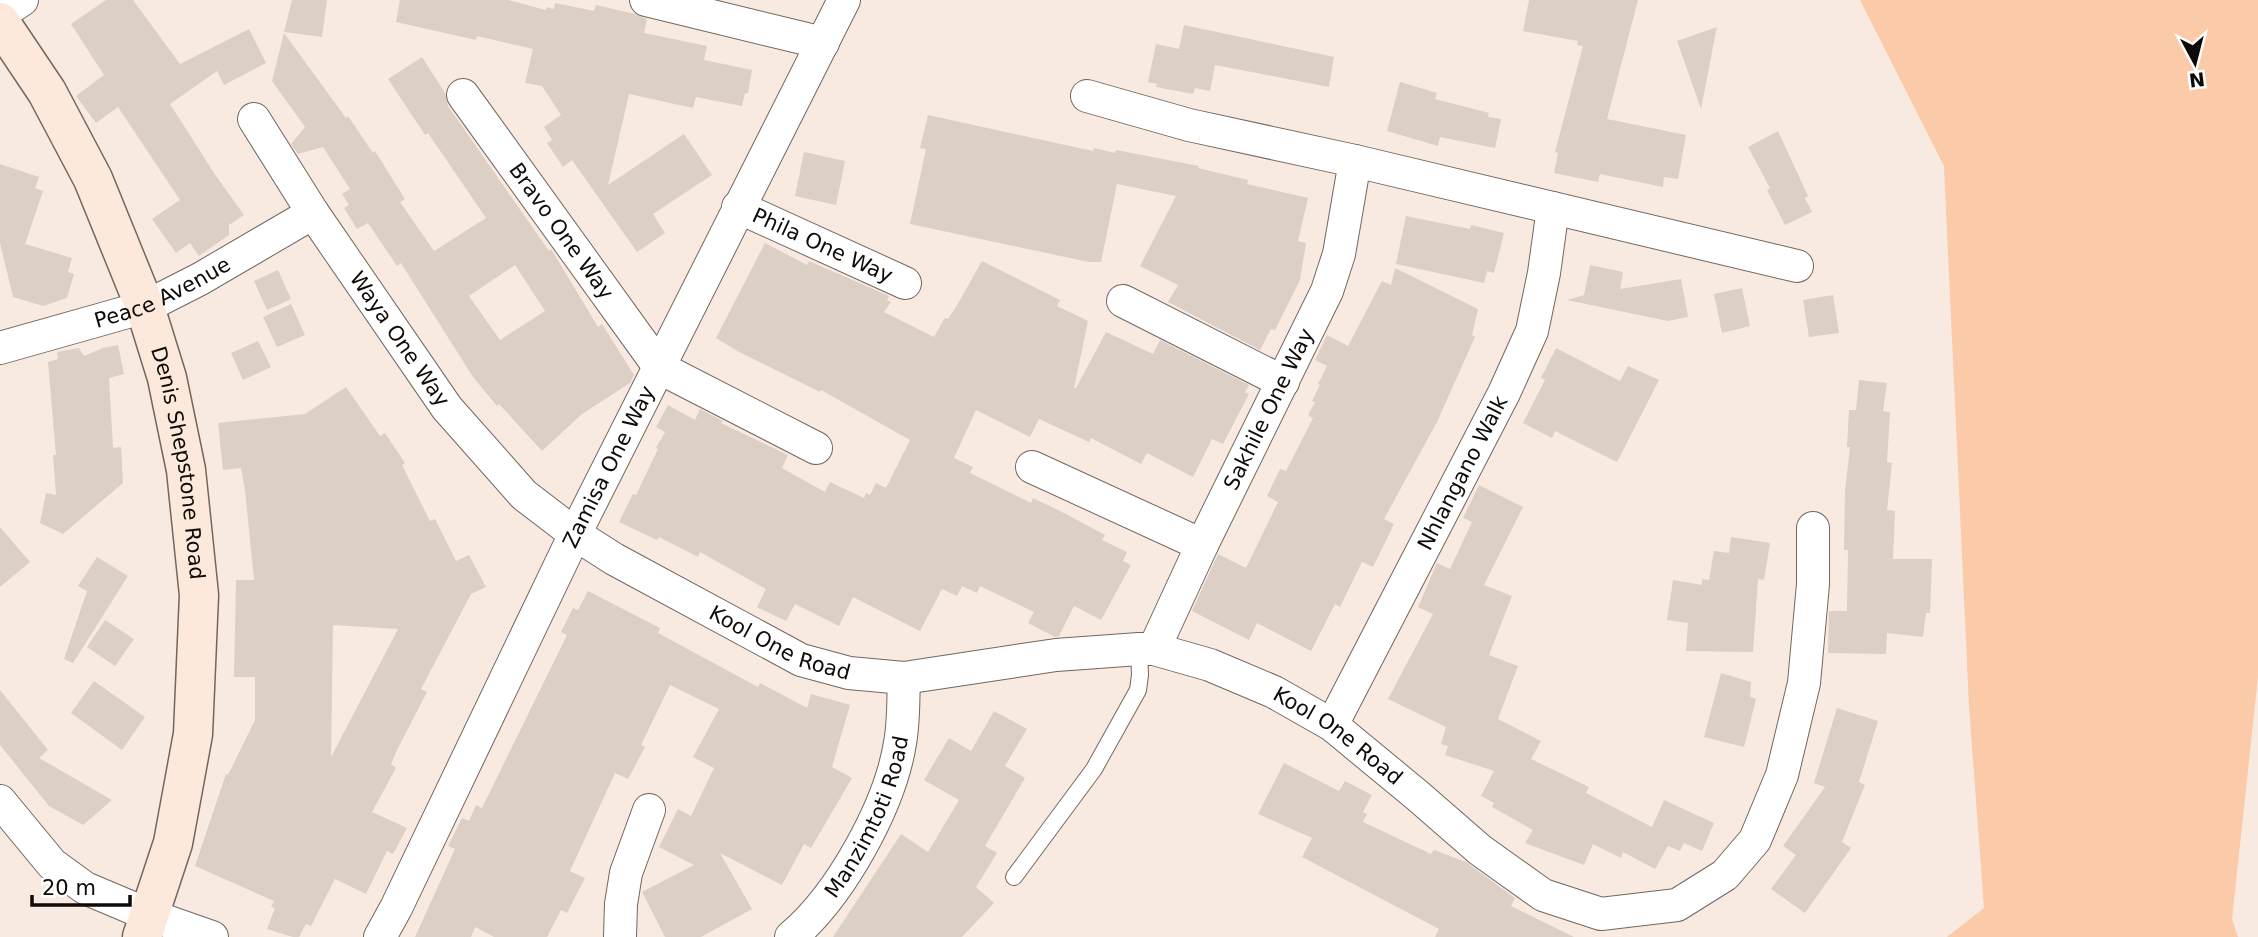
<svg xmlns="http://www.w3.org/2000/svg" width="2258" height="937" viewBox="0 0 2258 937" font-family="'DejaVu Sans',sans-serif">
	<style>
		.green { fill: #facaa9 }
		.building { fill: #dccfc6; fill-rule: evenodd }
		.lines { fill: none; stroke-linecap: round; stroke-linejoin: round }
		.lane-casing { stroke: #72675f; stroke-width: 18 }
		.street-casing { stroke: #72675f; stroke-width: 34 }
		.secondary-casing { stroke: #72675f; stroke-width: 41 }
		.lane { stroke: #fff; stroke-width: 16 }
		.street { stroke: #fff; stroke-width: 32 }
		.secondary { stroke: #fde9db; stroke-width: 38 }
		.labels { text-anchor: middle; stroke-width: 5; stroke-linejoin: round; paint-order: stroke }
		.street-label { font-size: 21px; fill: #0e0a07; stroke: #fff }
	</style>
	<rect width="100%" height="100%" fill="#f8eae1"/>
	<polygon class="green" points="1860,0 2258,0 2258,677 2232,919 2238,937 1947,937 1984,908 1969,706 1944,166"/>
	<g class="building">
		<polygon points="106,0 133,0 180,64 249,29 266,63 224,85 217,71 170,104 214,173 244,215 229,225 229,235 199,256 190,243 176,253 152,219 180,200 118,107 96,123 76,96 104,75 71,24"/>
		<polygon points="292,0 327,0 322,37 284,32"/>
		<polygon points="400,0 508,0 546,10 546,7 554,9 555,3 594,11 596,5 635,14 647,19 644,33 707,46 704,60 752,70 748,93 745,93 742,106 696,97 693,108 629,94 608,185 684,134 712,175 653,214 665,233 637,252 572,160 563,167 547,143 552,140 544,127 561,115 542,86 525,83 533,49 477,36 476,40 396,22"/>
		<polygon points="1529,0 1638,0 1607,119 1686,135 1678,179 1664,177 1663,187 1600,174 1598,182 1554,173 1558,153 1555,152 1583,46 1577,45 1578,41 1523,31"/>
		<polygon points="1184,25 1334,57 1329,87 1215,65 1210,91 1195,88 1193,94 1156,87 1157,84 1148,82 1156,44 1179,49"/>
		<polygon points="1717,27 1713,47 1701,109 1677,41"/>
		<path d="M 284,33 L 346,118 L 348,116 L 373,153 L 375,151 L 405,199 L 400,202 L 434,251 L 486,218 L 428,133 L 425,135 L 388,79 L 422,57 L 445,93 L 448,106 L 549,251 L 551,249 L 598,327 L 602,324 L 634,375 L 630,383 L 582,414 L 542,451 L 499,404 L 497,406 L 473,377 L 401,263 L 397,266 L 368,223 L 357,229 L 344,208 L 349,205 L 342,194 L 350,189 L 323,147 L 298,154 L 291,144 L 305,127 L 272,81 ZM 515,265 L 545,311 L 500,340 L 469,296 Z"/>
		<polygon points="1400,82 1437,93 1435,99 1489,113 1488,117 1501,119 1495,148 1440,137 1438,146 1387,131"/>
		<polygon points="928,115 1093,151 1094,148 1115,153 1116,150 1199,166 1198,168 1248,180 1247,184 1308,198 1298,241 1306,243 1300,280 1275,330 1271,329 1260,350 1168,302 1178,285 1140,266 1176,196 1117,184 1101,262 1089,262 910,224 926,149 920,148"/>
		<polygon points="1778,131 1808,196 1805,198 1812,212 1785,225 1767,190 1770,188 1748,147"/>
		<polygon points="804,152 845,161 836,205 795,196"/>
		<polygon points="0,164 39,177 35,188 43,191 25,244 72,258 68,272 74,274 67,298 43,306 13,297 0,243"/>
		<polygon points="1406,216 1470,229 1471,225 1504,233 1494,273 1487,271 1484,283 1396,264"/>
		<polygon points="765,243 807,265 809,261 889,296 887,300 891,302 884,312 934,337 945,318 948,319 956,307 982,261 1060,300 1057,306 1088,321 1074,388 1076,388 1106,332 1153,354 1160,340 1249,385 1245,392 1249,394 1223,444 1212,439 1193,477 1147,453 1141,464 1091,438 1089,442 1039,419 1030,437 976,410 954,458 973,467 970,473 1031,503 1033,498 1064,513 1105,535 1102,540 1127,552 1123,561 1131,565 1101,620 1074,606 1059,636 1055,637 1028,623 1034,612 980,586 977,593 962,586 957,596 942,589 920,631 853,597 839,626 795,604 786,621 757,607 766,589 700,552 698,557 659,537 657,540 619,522 633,494 636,495 658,449 656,448 665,432 656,427 668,405 695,420 700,409 723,421 721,423 788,455 782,468 825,492 830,482 864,498 866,493 870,495 876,483 886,488 910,440 821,390 820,392 739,352 716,338"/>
		<polygon points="1590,265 1623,272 1620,289 1681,279 1688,317 1668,321 1567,300 1584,295"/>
		<polygon points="1395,268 1478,309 1472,335 1475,337 1437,422 1384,519 1394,524 1373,567 1362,562 1340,607 1335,604 1311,651 1257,623 1249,640 1192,611 1218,554 1246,568 1278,502 1267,496 1280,469 1286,471 1313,418 1308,415 1315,402 1312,401 1320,385 1318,384 1327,366 1315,360 1327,335 1348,346 1382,281 1391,285"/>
		<polygon points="278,270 291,299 267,310 254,281"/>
		<polygon points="1742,288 1750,326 1722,333 1714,294"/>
		<polygon points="1833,295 1839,333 1809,337 1803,300"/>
		<polygon points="291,304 305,335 277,347 263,317"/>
		<polygon points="258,341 271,367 243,380 231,353"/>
		<polygon points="118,345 124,374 109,378 113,448 121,447 123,483 63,534 40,523 46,493 56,495 53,455 56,455 48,362 58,359 57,352 79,348 84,356 103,348"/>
		<polygon points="1556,348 1620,381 1628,366 1659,380 1617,462 1555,431 1552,438 1523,423 1545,380 1541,378"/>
		<polygon points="1859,380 1887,383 1883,411 1890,412 1887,462 1892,463 1887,510 1895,511 1893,559 1932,559 1930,613 1926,613 1923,637 1887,633 1886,654 1828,653 1829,611 1847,611 1848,550 1844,550 1845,491 1850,447 1847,447 1849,410 1856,410"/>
		<path d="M 346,387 L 380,436 L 385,433 L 405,463 L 402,465 L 430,521 L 435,519 L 456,561 L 469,555 L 486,587 L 471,594 L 421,689 L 427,692 L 397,750 L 391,764 L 396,768 L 372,812 L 407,828 L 393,854 L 387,851 L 366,894 L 335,879 L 311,926 L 306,924 L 299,937 L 293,937 L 267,929 L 275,908 L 271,907 L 274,901 L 195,866 L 226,774 L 228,775 L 255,720 L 255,677 L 234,677 L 236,580 L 254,580 L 245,490 L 241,468 L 223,470 L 218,423 L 305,414 ZM 333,625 L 398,629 L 331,757 Z"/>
		<polygon points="1479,485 1523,507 1484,585 1512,596 1489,655 1518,666 1498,719 1541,741 1531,759 1589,787 1586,793 1652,827 1664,800 1714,823 1702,851 1684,843 1680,851 1668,846 1655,869 1623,852 1621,858 1593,844 1584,865 1525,843 1533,830 1492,807 1494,803 1481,796 1494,771 1445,755 1448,746 1441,744 1446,727 1388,699 1433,614 1418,607 1437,563 1450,569 1472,522 1463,518"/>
		<polygon points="0,527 30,562 0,587"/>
		<polygon points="1731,537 1770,543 1764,580 1758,579 1753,652 1686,651 1688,623 1667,620 1673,580 1702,585 1702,579 1709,580 1714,551 1729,553"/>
		<polygon points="97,557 128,576 73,663 64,659 87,591 78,586"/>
		<polygon points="588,591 660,628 658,633 758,687 760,683 807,708 811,694 850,705 832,767 852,778 811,848 804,844 782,885 720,853 752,909 701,937 665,937 642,892 694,865 659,847 678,809 691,816 714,768 693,757 719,709 670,685 641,745 645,747 628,779 615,773 570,871 585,878 567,913 561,910 547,937 494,937 475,927 471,937 415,937 455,849 448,846 462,818 469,821 476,805 482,808 567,635 561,632 573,608 578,610"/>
		<polygon points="105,620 134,639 115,666 87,647"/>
		<polygon points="1721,673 1751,682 1750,697 1756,699 1744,747 1704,737"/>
		<polygon points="94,681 145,717 122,750 71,713"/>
		<polygon points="0,690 48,750 39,758 112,800 83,825 49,806 0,745"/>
		<polygon points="1837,708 1878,721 1859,782 1865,785 1842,842 1851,848 1805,913 1771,889 1796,855 1783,846 1825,787 1814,783"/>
		<polygon points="994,711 1027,729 1005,766 1025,778 985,846 997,853 976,887 994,903 962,937 833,937 901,834 928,852 959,800 924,780 949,738 971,751"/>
		<polygon points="1284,763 1339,791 1345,781 1372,795 1363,812 1367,814 1363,822 1431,854 1434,850 1466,862 1515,898 1511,906 1574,937 1435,937 1439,929 1302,857 1312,838 1258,814"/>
	</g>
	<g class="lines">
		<defs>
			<polyline id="lane" points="1014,877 1094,769 1138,690 1140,675 1139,649"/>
			<g id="street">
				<polyline points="646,0 823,43"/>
				<polyline points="0,14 22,0"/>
				<path id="s1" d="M 463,95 L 660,368 L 816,448"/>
				<polyline points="1087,96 1189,125 1355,161 1797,266"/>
				<path id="s2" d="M 254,119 L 313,213 L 447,408 L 524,495 L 575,534 L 614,559 L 801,660 L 849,673 L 904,678 L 1056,655 L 1139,649 L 1154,649 L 1210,665 L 1274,692 L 1332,725 L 1418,796 L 1480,850 L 1543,895 L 1601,914 L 1677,905 L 1725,875 L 1755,840 L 1782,775 L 1804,683 L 1813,584 L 1813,528"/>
				<path id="s3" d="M 738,207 L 905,283"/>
				<polyline points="1123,301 1283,382"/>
				<path id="s4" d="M 0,348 L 145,307 L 200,279 L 313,213"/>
				<polyline points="1032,467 1202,545"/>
				<path id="s5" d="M 1154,649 L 1202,545 L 1327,291 L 1339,254 L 1355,161"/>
				<path id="s6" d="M 1332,725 L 1504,393 L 1532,331 L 1544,273 L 1553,208"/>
				<polyline points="0,801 52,864 85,888 149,915 212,937"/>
				<path id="s7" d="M 380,937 L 396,908 L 575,534 L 844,0"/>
				<polyline points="620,937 621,904 626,873 649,810"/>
				<path id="s8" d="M 791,937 C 840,896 890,806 900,743 C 904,722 903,699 904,678"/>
			</g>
			<g id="secondary">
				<path id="s9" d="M 0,22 L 47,92 L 93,179 L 145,307 L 167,378 L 186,470 L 199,595 L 193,734 L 173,843 L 142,937"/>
			</g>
		</defs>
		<use href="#lane" class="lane-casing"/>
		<use href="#street" class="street-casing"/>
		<use href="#secondary" class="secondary-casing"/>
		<use href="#lane" class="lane"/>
		<use href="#street" class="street"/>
		<use href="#secondary" class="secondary"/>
	</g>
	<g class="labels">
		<g class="street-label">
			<text dy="7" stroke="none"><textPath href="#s1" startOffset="168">Bravo One Way</textPath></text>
			<text dy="7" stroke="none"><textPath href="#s3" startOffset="93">Phila One Way</textPath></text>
			<text dy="7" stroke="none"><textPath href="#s4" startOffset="172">Peace Avenue</textPath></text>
			<text dy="7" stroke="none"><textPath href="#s2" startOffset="264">Waya One Way</textPath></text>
			<text dy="7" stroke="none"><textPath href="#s5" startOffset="266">Sakhile One Way</textPath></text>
			<text dy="7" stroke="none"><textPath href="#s9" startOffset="481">Denis Shepstone Road</textPath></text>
			<text dy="7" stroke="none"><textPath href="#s7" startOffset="523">Zamisa One Way</textPath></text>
			<text dy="7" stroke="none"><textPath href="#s6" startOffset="284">Nhlangano Walk</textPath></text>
			<text dy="7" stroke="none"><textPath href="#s2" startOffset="761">Kool One Road</textPath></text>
			<text dy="7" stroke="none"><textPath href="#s2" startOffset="1349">Kool One Road</textPath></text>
			<text dy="7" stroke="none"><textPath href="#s8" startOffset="145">Manzimtoti Road</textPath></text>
		</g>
	</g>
	<g transform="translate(2195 63) rotate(173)" stroke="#ffffff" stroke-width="5" paint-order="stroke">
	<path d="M0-5L12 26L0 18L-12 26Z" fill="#0e0a07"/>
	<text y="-10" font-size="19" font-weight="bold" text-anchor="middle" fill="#0e0a07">N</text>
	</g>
	<path d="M32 895v10h98v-10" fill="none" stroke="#0e0a07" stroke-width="3.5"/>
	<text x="42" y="895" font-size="21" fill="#0e0a07" stroke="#ffffff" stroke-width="5" paint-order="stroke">20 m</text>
</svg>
